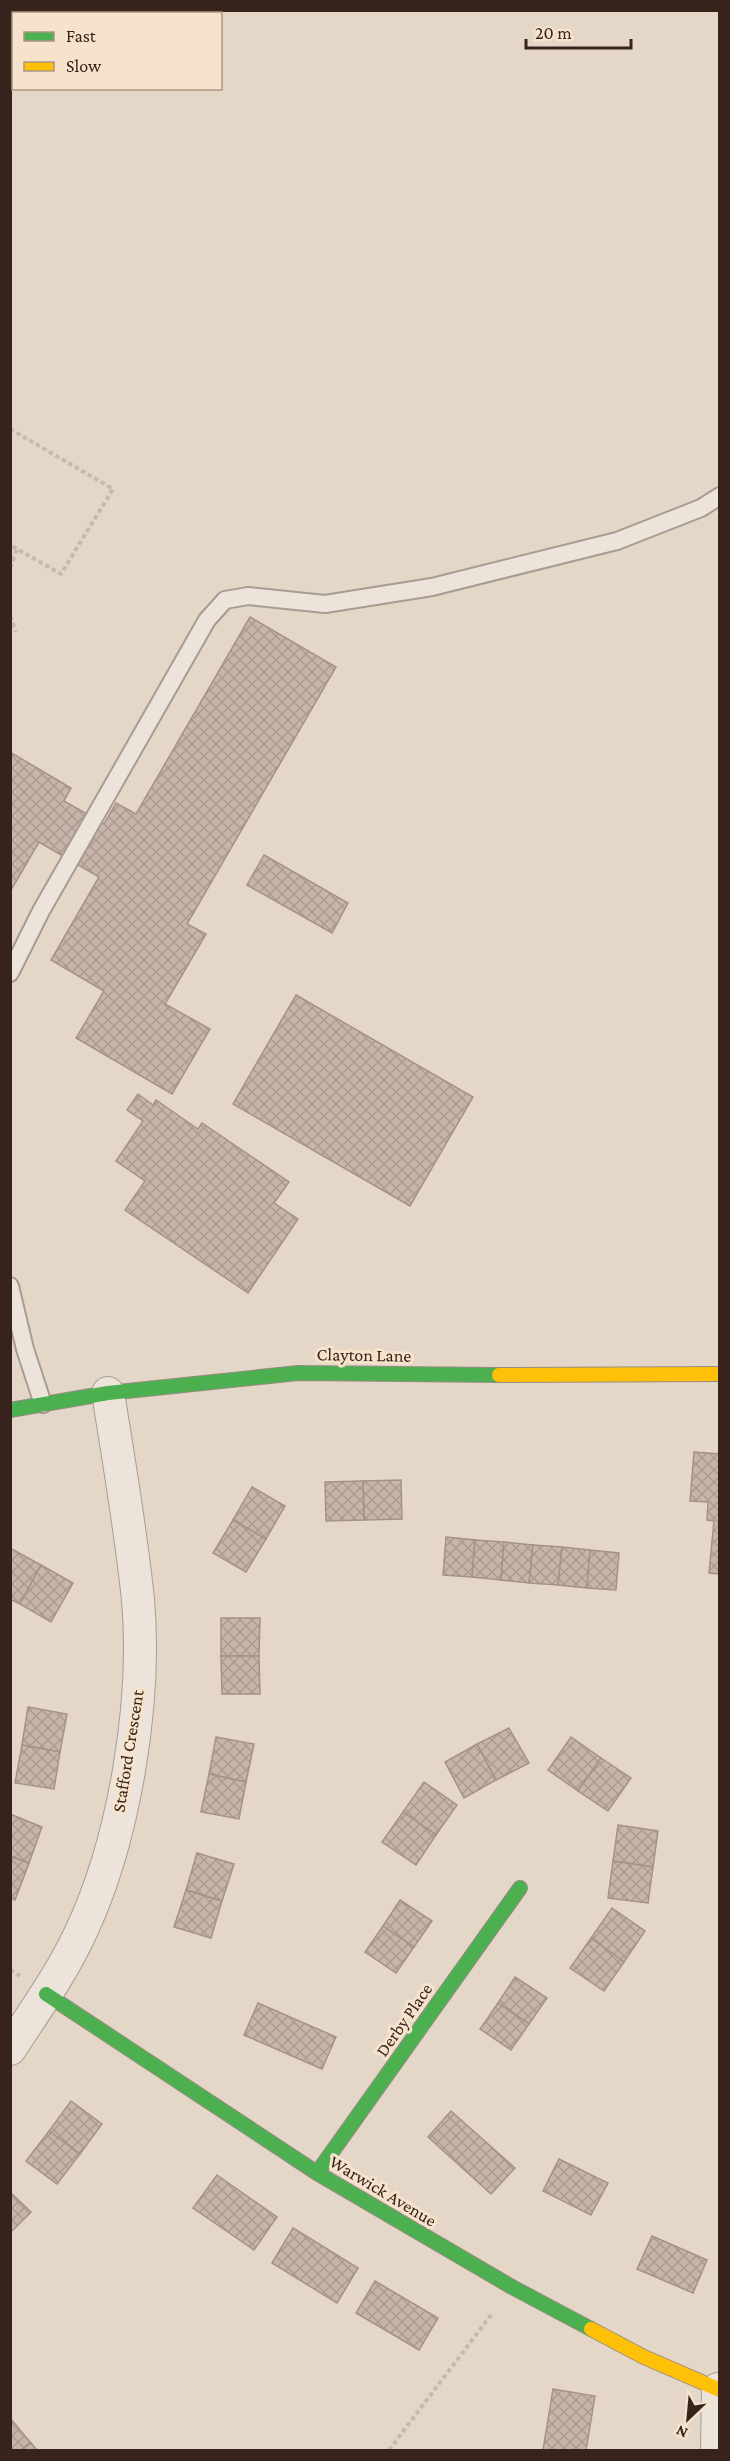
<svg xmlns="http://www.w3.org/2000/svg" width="730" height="2461" viewBox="0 0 730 2461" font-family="'Crimson Pro',serif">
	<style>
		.building { fill: url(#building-cross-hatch); stroke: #a49288; stroke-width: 1.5 }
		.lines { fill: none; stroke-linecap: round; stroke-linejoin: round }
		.lane-casing { stroke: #a89c92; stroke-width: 20 }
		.street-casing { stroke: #a89c92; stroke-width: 34 }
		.fast-casing { stroke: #988c82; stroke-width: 16 }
		.slow-casing { stroke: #988c82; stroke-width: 16 }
		.path { stroke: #c4bab1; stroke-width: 4; stroke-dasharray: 4.5 3; stroke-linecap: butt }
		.lane { stroke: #ece4da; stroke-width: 16 }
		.street { stroke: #ece4da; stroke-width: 32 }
		.fast { stroke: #4caf50; stroke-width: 14 }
		.slow { stroke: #ffc107; stroke-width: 14 }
		.labels { text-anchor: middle; stroke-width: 6; stroke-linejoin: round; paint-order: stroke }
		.street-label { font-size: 18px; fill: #36231b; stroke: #f7e3cc }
	</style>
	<defs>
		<pattern id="building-cross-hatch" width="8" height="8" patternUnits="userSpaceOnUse" patternTransform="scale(1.5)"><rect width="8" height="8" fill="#c8b4a9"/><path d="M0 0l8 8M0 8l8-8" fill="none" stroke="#ac9a91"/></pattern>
	</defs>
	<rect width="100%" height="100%" fill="#e4d7c8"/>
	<g class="building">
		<polygon points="250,617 336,667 187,924 206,934 165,1004 210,1029 172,1094 76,1038 104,991 51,960 99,877 39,842 10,892 10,752 71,788 64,801 104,824 116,803 136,814"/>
		<polygon points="264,855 348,903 332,933 247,885"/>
		<polygon points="296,995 473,1097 410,1206 233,1104"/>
		<polygon points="138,1094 153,1105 156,1100 198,1129 202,1123 289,1182 274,1203 298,1219 248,1293 125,1210 145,1181 116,1161 143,1121 127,1110"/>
		<polygon points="694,1452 720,1454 720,1574 709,1573 714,1521 707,1520 708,1502 690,1501"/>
		<polygon points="401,1480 402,1519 364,1520 363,1481"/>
		<polygon points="363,1481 364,1520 326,1521 325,1482"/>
		<polygon points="252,1487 285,1506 266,1539 233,1520"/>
		<polygon points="233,1520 266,1539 246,1572 213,1553"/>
		<polygon points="446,1537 475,1540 472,1577 443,1575"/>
		<polygon points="475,1540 504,1542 501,1580 472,1577"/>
		<polygon points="504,1542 533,1545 529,1583 501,1580"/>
		<polygon points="533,1545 562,1547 558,1585 529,1583"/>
		<polygon points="562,1547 590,1550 587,1588 558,1585"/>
		<polygon points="10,1548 41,1565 20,1604 10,1599"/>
		<polygon points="590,1550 619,1553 616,1590 587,1588"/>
		<polygon points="41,1565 73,1583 51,1622 20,1604"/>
		<polygon points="221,1618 260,1618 259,1656 221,1656"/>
		<polygon points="221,1656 259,1656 260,1694 222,1694"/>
		<polygon points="28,1707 67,1714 60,1752 22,1745"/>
		<polygon points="509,1728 529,1763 496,1780 477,1744"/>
		<polygon points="216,1737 254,1744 246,1782 209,1774"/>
		<polygon points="571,1737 601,1758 578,1791 548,1770"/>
		<polygon points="477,1744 496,1780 464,1798 445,1762"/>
		<polygon points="22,1745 60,1752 54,1789 15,1783"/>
		<polygon points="601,1758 631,1778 608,1811 578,1791"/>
		<polygon points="209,1774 246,1782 239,1819 201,1812"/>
		<polygon points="424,1782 457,1805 436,1835 403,1812"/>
		<polygon points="403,1812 436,1835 416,1865 382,1842"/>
		<polygon points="10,1814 42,1827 29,1863 10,1856"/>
		<polygon points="618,1825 658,1831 653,1867 613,1861"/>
		<polygon points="197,1853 234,1864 222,1901 186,1890"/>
		<polygon points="10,1856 29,1863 15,1900 10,1898"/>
		<polygon points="613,1861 653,1867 648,1903 608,1898"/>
		<polygon points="186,1890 222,1901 211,1938 174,1927"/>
		<polygon points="400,1900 432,1921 414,1947 383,1926"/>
		<polygon points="612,1908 645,1931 624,1962 591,1938"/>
		<polygon points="383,1926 414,1947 396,1973 365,1952"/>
		<polygon points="591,1938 624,1962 604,1991 570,1968"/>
		<polygon points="515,1977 547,1998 529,2024 498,2003"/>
		<polygon points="258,2003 336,2037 322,2069 244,2035"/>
		<polygon points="498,2003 529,2024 511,2050 480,2029"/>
		<polygon points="71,2101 102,2124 80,2154 49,2131"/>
		<polygon points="451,2111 515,2168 491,2194 428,2137"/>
		<polygon points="49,2131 80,2154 57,2184 26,2161"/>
		<polygon points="559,2159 608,2183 591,2215 543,2191"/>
		<polygon points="217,2175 277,2217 254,2250 193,2208"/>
		<polygon points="10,2192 31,2212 10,2233"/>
		<polygon points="293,2228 358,2268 337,2303 272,2263"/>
		<polygon points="652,2236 707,2260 693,2293 637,2269"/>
		<polygon points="375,2281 438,2318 419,2350 356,2313"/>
		<polygon points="553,2389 595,2396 586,2450 543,2450"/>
		<polygon points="10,2418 31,2443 21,2450 10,2450"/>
		<polygon points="31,2443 37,2450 21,2450"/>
	</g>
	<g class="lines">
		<defs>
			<g id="lane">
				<polyline points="10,973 41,911 207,620 225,600 248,596 325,604 432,587 617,541 701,508 720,496"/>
				<polyline points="10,1286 25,1349 43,1404"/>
			</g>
			<g id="street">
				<path d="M 10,2049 C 34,2012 60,1976 79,1936 C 124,1843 147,1703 138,1600 C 131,1531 119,1462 108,1393"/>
				<polyline points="717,2450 718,2389"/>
			</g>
			<g id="fast">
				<polyline points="10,1410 108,1393 298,1373 499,1375"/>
				<polyline points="46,1994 317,2173 512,2287 591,2329"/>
				<polyline points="317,2173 520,1888"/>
			</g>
			<g id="slow">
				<polyline points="499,1375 720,1374"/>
				<polyline points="591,2329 644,2357 720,2390"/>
			</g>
		</defs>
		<use href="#lane" class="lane-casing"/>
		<use href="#street" class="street-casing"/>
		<use href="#fast" class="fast-casing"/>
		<use href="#slow" class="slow-casing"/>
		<g class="path">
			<polyline points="10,429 113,489 61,574 10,545"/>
			<polyline points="10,568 17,549"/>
			<polyline points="10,616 16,632"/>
			<polyline points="10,1970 20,1976"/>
			<polyline points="389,2450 491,2315"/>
		</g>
		<use href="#lane" class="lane"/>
		<use href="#street" class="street"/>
		<use href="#fast" class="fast"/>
		<use href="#slow" class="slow"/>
	</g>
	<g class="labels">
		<g class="street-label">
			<text transform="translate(364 1355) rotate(1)" y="6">Clayton Lane</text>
			<text transform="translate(128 1751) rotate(-81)" y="6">Stafford Crescent</text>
			<text transform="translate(404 2020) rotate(-55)" y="6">Derby Place</text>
			<text transform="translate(383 2191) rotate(31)" y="6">Warwick Avenue</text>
		</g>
	</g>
	<rect width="730" height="2461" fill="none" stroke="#36231b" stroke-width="24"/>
	<rect x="12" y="12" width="210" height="78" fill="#f7e3cc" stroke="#aa9685" stroke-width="1.5"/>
	<rect x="24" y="32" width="30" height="9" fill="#4caf50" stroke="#aa9685" stroke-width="1.5"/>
	<text x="66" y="42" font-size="18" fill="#36231b">Fast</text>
	<rect x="24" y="62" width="30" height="9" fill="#ffc107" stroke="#aa9685" stroke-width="1.5"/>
	<text x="66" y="72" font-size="18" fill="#36231b">Slow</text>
	<g transform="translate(688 2419) rotate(206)" stroke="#f7e3cc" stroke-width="4.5" paint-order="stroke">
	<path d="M0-4.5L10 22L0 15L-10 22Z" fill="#36231b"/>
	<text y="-9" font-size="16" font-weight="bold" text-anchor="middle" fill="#36231b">N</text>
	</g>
	<path d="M526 39v9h105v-9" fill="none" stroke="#36231b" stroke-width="3"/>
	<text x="535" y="39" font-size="18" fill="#36231b" stroke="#f7e3cc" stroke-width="4.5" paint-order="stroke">20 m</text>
</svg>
